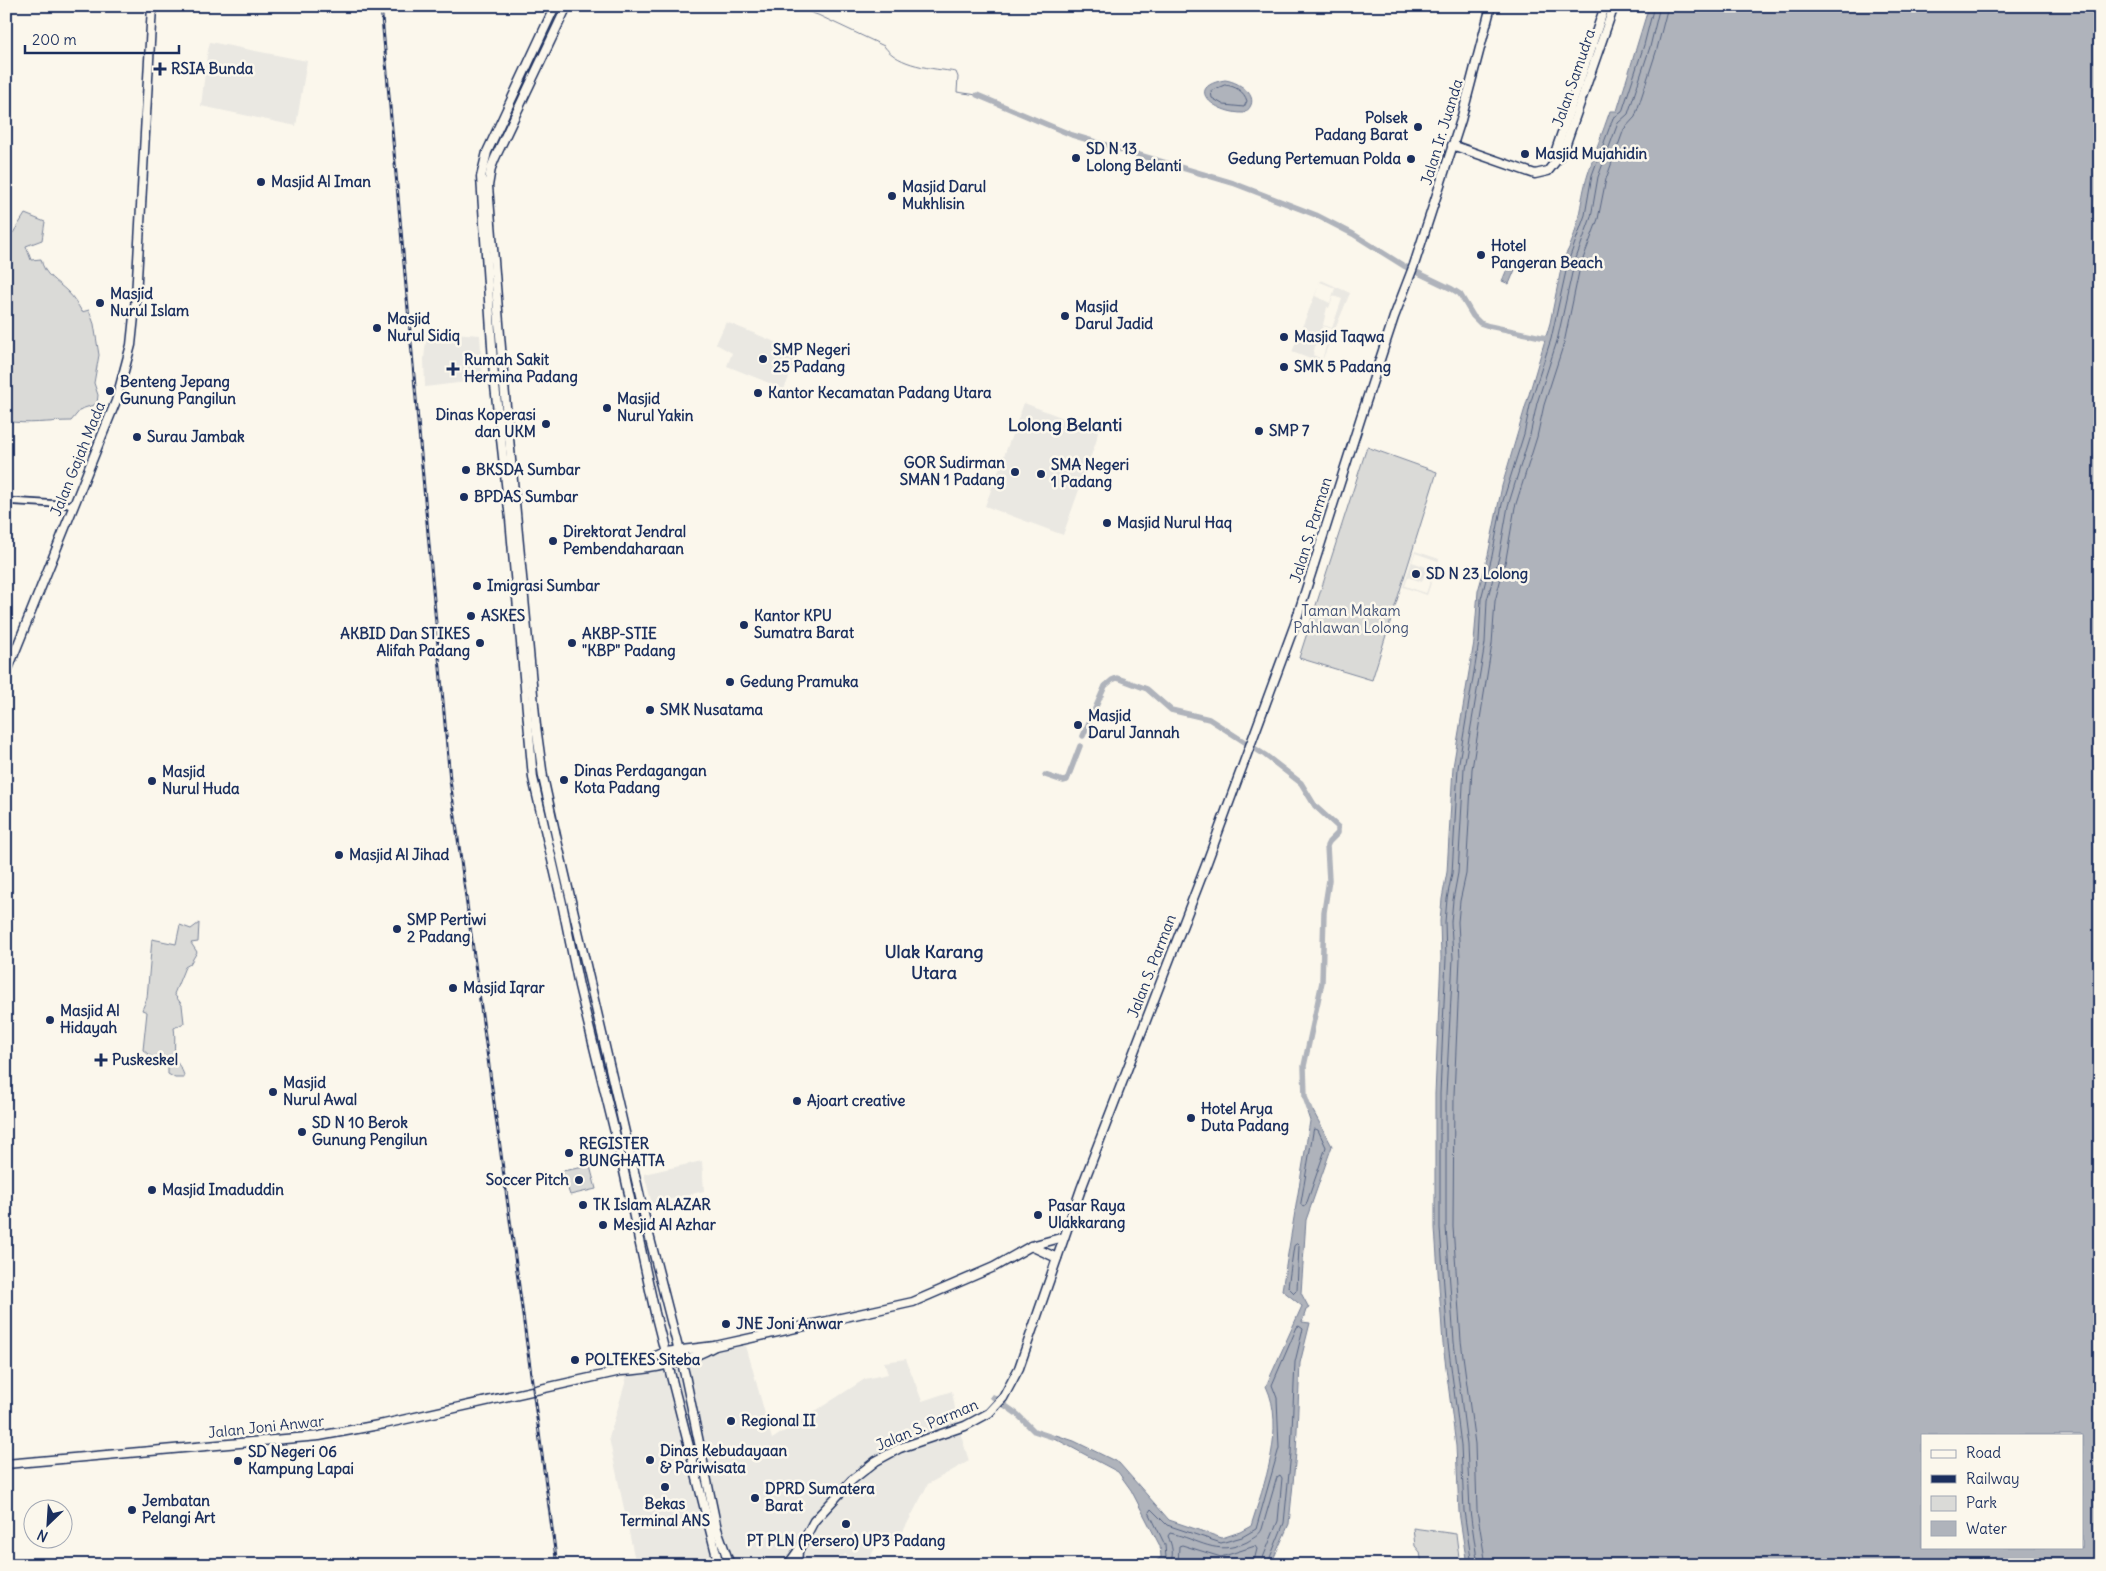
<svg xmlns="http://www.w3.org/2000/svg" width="2106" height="1571" viewBox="0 0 2106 1571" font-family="Delius,sans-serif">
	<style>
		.built { fill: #eae8e2; fill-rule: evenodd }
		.green { fill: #dadad7; stroke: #7a849a }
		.water { fill: #afb3bb; stroke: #747e96; fill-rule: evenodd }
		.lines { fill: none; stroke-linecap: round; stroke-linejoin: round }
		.shore { stroke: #566483; stroke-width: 1 }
		.stream { stroke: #747e96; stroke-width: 1 }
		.canal { stroke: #afb3bb; stroke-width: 5.5 }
		.minor-casing { stroke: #1b2f5e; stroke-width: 9 }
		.major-casing { stroke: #1b2f5e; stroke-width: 11 }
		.minor { stroke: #fbf7ec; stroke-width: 5.5 }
		.major { stroke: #fbf7ec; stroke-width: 8 }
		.rail-casing { stroke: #1b2f5e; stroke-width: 3 }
		.rail { stroke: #fbf7ec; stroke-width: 1; stroke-dasharray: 4; stroke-linecap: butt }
		.poi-dot { fill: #1b2f5e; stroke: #fbf7ec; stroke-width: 2 }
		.labels { text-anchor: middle; stroke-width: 5; stroke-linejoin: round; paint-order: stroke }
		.poi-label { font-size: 15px; font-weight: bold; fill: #1b2f5e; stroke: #fbf7ec; text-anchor: start }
		.street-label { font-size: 15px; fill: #1b2f5e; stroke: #fbf7ec }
		.park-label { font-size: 15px; fill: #415176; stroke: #fbf7ec }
		.quarter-label { font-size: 18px; font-weight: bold; fill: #1b2f5e; stroke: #fbf7ec }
	</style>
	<rect width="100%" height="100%" fill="#fbf7ec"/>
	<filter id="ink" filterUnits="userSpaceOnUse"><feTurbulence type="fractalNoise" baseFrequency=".02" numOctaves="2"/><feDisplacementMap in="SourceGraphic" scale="10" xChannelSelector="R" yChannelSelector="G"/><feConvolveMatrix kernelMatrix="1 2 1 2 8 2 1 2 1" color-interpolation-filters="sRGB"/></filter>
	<g filter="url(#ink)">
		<g class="built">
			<polygon points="210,42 307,61 296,126 201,106 207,55"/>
			<path d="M 1321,280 L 1350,293 L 1321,363 L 1292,352 ZM 1320,282 L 1335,288 L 1330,303 L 1315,296 ZM 1333,296 L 1342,299 L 1332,328 L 1323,325 L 1327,307 L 1329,308 ZM 1323,326 L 1332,329 L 1322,359 L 1313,355 L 1317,337 L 1319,338 Z"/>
			<polygon points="726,322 800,352 784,389 727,366 732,353 716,344"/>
			<polygon points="427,331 480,335 483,380 425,387 424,359"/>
			<polygon points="1024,403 1098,431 1096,442 1063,535 985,506"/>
			<path d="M 1415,551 L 1439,559 L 1427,595 L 1403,587 ZM 1415,553 L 1438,561 L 1435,570 L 1412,562 ZM 1427,568 L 1434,571 L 1426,593 L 1405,586 L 1408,577 L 1422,582 Z"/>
			<polygon points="702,1161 704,1191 652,1204 644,1174"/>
			<polygon points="745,1342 772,1439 865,1379 888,1374 884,1362 906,1359 922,1401 952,1391 958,1426 969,1461 928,1484 896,1545 881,1534 867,1565 845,1554 840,1565 636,1565 609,1438 628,1373"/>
		</g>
		<g class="green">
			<path d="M 25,214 L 45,222 L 42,240 L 26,246 L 31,260 L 41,259 C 44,276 57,281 68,292 C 74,298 78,305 82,312 L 89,310 L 94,324 L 99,355 L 94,383 L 98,395 L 97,404 L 81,409 L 71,421 C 50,421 27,425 6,421 L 6,230 L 13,233 Z"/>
			<polygon points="1367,447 1437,472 1372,680 1299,658"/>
			<path d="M 199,923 L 198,942 L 191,943 L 197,952 L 190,964 L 185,967 L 174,994 L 182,1005 L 184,1023 L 174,1028 C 176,1039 173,1049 176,1060 C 179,1067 184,1070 184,1078 L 175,1078 L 168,1074 L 168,1061 L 154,1059 L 143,1050 L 147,1012 L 142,1010 L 147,998 L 152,939 L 176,944 L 180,925 L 191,929 Z"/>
			<polygon points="590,1166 596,1189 570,1195 562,1171"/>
			<polygon points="1413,1528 1456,1534 1460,1565 1422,1565 1420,1552 1415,1546"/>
		</g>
		<g class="water">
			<path d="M 1649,6 L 2100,6 L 2100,1565 L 1467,1565 L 1459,1512 L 1456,1446 L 1443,1344 L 1435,1228 L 1435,1094 L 1441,958 L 1440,921 L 1442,899 L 1447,872 L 1453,767 L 1474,642 L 1478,591 L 1488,555 L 1502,486 L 1550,323 L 1563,259 C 1580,233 1579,202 1588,174 C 1594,153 1603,132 1610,111 L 1617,111 ZM 1922,1435 L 2082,1435 L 2082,1547 L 1922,1547 Z"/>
			<path d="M 1225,80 C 1241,82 1264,99 1244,113 C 1216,114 1182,87 1225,80 Z"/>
			<polygon points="1510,262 1517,265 1509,284 1502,281"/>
			<path d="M 1313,1111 L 1332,1146 L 1306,1220 L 1301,1293 L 1309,1308 L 1306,1310 L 1302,1322 L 1310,1323 L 1300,1363 L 1296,1453 L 1289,1524 L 1271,1564 L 1152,1565 L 1161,1557 L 1160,1546 L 1131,1490 L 1118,1472 L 1052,1437 L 1056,1435 L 1074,1441 L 1119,1463 L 1169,1520 L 1222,1538 L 1240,1532 L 1251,1526 C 1264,1484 1286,1428 1266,1386 L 1302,1306 L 1282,1290 L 1310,1121 L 1307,1112 Z"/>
		</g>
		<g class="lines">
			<g class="shore">
				<path d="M 1225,85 C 1235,86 1244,91 1247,101 L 1244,107 L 1224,105 L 1212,98 L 1211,91 Z"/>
				<polygon points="1314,1129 1318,1130 1326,1147 1306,1205 1303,1207 1301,1204"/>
				<polygon points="1297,1244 1299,1246 1297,1290 1294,1293 1288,1287 1294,1246"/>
				<polyline points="1160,1565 1166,1558 1165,1545 1149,1512 1151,1509 1167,1525 1221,1543 1242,1537 1256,1529 1279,1448 1277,1398 1272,1385 1297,1327 1299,1326 1303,1329 1295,1362 1291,1453 1284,1523 1267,1565"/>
				<path d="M 1169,1565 C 1175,1556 1172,1545 1168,1536 L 1170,1533 C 1199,1539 1216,1557 1247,1542 C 1253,1538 1259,1536 1262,1529 L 1277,1477 L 1280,1475 L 1282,1478 L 1278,1521 L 1260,1565"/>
				<polyline points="1178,1565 1179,1546 1182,1545 1221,1557 1255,1546 1257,1549 1253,1565"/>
				<polyline points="1472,1565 1464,1511 1461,1445 1448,1343 1440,1228 1440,1094 1446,958 1445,922 1447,899 1452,873 1458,768 1479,642 1481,599 1492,556 1502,504 1524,434 1531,401 1551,339 1568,262 1585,215 1592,175 1613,118 1622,112 1644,45 1654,6"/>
				<polyline points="1478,1565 1470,1511 1467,1445 1454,1342 1446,1227 1446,1094 1453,958 1451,922 1453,900 1458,873 1464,768 1485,643 1487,600 1499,557 1508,506 1530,435 1537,403 1557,341 1574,264 1591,217 1598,177 1618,123 1628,114 1650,47 1660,6"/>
				<polyline points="1486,1565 1477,1510 1475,1444 1461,1341 1453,1227 1454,1095 1460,958 1458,922 1460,901 1466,874 1472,769 1492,644 1495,601 1506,559 1515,507 1537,437 1544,405 1564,343 1580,267 1598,219 1606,179 1624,129 1635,117 1657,49 1668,6"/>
			</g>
			<path class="stream" d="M 792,6 L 818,15 L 884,46 C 899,67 932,68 956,72 L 958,77 L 957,92 L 977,95"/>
			<g class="canal">
				<polyline points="977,95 1072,135 1233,183 1316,215 1353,234 1404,266 1452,289 1460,294 1473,316 1480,323 1489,326 1546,338"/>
				<polyline points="1083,736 1105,686 1112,680 1117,678 1123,680 1147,689 1171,710 1209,719 1265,755 1301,783 1315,806 1338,827 1338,833 1329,842 1327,846 1329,880 1324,912 1322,982 1304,1066 1305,1097 1310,1111"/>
				<polyline points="1045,775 1063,781 1067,780 1080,746"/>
				<polyline points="993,1397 1017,1414 1034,1431 1052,1437"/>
			</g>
			<defs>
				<polyline id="minor" points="6,501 74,505"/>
				<g id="major">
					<polyline points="555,6 487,152 481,177 494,377 510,519 533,778 562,903 579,986 620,1153 655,1313 719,1565"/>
					<polyline points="567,6 495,158 491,168 488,186 504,385 536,726 543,777 558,845 647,1227 685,1375 717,1529 730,1565"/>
					<polyline points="1452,145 1535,174 1548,171 1563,152 1614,6"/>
					<polyline points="1558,157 1556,150 1605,6"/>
					<polyline points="6,674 116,401 131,345 136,297 152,6"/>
					<polyline points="1031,1246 1057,1258"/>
					<polyline points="626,1369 665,1352 715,1346 913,1302 994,1267 1031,1246 1064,1237"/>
					<path d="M 6,1464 L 319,1436 L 384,1424 L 621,1371 C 652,1370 688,1362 715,1346"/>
					<polyline points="788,1565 798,1551"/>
					<polyline points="797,1565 798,1551 814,1521 852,1480 876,1461 900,1448 965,1426 989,1413 1003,1398 1019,1368 1081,1189 1206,865 1295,624 1361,417 1394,317 1414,265 1461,120 1491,6"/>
				</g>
			</defs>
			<use href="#minor" class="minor-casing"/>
			<use href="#major" class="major-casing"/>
			<use href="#minor" class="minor"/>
			<use href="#major" class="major"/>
			<defs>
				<polyline id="rail" points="381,6 450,780 557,1565"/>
			</defs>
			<use href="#rail" class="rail-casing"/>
			<use href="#rail" class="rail"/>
		</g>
	</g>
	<g class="poi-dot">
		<path d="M157.5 61.5h5v5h5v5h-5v5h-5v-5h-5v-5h5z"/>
		<circle cx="1418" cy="127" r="5"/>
		<circle cx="1525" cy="154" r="5"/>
		<circle cx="1076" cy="158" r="5"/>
		<circle cx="1411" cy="159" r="5"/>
		<circle cx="261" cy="182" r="5"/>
		<circle cx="892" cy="196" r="5"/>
		<circle cx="1481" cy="255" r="5"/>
		<circle cx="100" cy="303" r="5"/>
		<circle cx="1065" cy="316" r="5"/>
		<circle cx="377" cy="328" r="5"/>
		<circle cx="1284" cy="337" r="5"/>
		<circle cx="763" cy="359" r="5"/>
		<circle cx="1284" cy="367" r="5"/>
		<path d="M450.5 361.5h5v5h5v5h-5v5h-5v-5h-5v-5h5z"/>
		<circle cx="110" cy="391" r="5"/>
		<circle cx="758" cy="393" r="5"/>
		<circle cx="607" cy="408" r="5"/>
		<circle cx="546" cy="424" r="5"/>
		<circle cx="1259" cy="431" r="5"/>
		<circle cx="137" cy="437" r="5"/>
		<circle cx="466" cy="470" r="5"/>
		<circle cx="1015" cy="472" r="5"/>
		<circle cx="1041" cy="474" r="5"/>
		<circle cx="464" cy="497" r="5"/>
		<circle cx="1107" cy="523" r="5"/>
		<circle cx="553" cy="541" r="5"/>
		<circle cx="1416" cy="574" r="5"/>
		<circle cx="477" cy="586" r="5"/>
		<circle cx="471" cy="616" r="5"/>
		<circle cx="744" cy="625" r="5"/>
		<circle cx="480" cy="643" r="5"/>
		<circle cx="572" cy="643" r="5"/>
		<circle cx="730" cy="682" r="5"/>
		<circle cx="650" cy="710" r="5"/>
		<circle cx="1078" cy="725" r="5"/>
		<circle cx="564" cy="780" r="5"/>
		<circle cx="152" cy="781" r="5"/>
		<circle cx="339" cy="855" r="5"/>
		<circle cx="397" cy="929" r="5"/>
		<circle cx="453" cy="988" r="5"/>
		<circle cx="50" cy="1020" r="5"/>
		<path d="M98.5 1052.5h5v5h5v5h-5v5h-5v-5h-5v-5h5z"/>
		<circle cx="273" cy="1092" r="5"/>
		<circle cx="797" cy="1101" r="5"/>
		<circle cx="1191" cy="1118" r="5"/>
		<circle cx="302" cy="1132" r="5"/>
		<circle cx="569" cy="1153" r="5"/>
		<circle cx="579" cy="1180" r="5"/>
		<circle cx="152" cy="1190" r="5"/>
		<circle cx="583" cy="1205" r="5"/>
		<circle cx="1038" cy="1215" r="5"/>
		<circle cx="603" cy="1225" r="5"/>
		<circle cx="726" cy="1324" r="5"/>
		<circle cx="575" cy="1360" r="5"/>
		<circle cx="731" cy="1421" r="5"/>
		<circle cx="650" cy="1460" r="5"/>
		<circle cx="238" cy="1461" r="5"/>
		<circle cx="665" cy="1487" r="5"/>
		<circle cx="755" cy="1498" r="5"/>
		<circle cx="132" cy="1510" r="5"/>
		<circle cx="846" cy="1524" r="5"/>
	</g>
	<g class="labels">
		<g class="poi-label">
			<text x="171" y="74">RSIA Bunda</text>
			<text x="1408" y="123" text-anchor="end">Polsek<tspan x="1408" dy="17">Padang Barat</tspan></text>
			<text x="1086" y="154">SD N 13<tspan x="1086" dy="17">Lolong Belanti</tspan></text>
			<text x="1535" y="159">Masjid Mujahidin</text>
			<text x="1401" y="164" text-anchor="end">Gedung Pertemuan Polda</text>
			<text x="271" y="187">Masjid Al Iman</text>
			<text x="902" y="192">Masjid Darul<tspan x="902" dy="17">Mukhlisin</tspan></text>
			<text x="1491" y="251">Hotel<tspan x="1491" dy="17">Pangeran Beach</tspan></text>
			<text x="110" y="299">Masjid<tspan x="110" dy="17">Nurul Islam</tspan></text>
			<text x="1075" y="312">Masjid<tspan x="1075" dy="17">Darul Jadid</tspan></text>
			<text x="387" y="324">Masjid<tspan x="387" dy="17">Nurul Sidiq</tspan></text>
			<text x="1294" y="342">Masjid Taqwa</text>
			<text x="773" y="355">SMP Negeri<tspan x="773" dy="17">25 Padang</tspan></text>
			<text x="464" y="365">Rumah Sakit<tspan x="464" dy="17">Hermina Padang</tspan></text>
			<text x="1294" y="372">SMK 5 Padang</text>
			<text x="120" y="387">Benteng Jepang<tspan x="120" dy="17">Gunung Pangilun</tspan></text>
			<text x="768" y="398">Kantor Kecamatan Padang Utara</text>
			<text x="617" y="404">Masjid<tspan x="617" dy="17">Nurul Yakin</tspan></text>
			<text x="536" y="420" text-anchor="end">Dinas Koperasi<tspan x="536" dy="17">dan UKM</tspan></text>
			<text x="1269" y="436">SMP 7</text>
			<text x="147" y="442">Surau Jambak</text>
			<text x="1005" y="468" text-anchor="end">GOR Sudirman<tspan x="1005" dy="17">SMAN 1 Padang</tspan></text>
			<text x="1051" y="470">SMA Negeri<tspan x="1051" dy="17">1 Padang</tspan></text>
			<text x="476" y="475">BKSDA Sumbar</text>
			<text x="474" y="502">BPDAS Sumbar</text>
			<text x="1117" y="528">Masjid Nurul Haq</text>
			<text x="563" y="537">Direktorat Jendral<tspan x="563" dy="17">Pembendaharaan</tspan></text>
			<text x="1426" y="579">SD N 23 Lolong</text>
			<text x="487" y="591">Imigrasi Sumbar</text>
			<text x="481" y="621">ASKES</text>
			<text x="754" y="621">Kantor KPU<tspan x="754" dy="17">Sumatra Barat</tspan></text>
			<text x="470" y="639" text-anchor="end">AKBID Dan STIKES<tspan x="470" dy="17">Alifah Padang</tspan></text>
			<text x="582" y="639">AKBP-STIE<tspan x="582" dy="17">"KBP" Padang</tspan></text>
			<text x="740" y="687">Gedung Pramuka</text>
			<text x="660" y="715">SMK Nusatama</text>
			<text x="1088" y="721">Masjid<tspan x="1088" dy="17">Darul Jannah</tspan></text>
			<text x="574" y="776">Dinas Perdagangan<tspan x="574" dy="17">Kota Padang</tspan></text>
			<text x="162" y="777">Masjid<tspan x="162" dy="17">Nurul Huda</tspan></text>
			<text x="349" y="860">Masjid Al Jihad</text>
			<text x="407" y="925">SMP Pertiwi<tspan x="407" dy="17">2 Padang</tspan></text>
			<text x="463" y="993">Masjid Iqrar</text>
			<text x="60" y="1016">Masjid Al<tspan x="60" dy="17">Hidayah</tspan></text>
			<text x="112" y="1065">Puskeskel</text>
			<text x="283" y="1088">Masjid<tspan x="283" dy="17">Nurul Awal</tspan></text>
			<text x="807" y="1106">Ajoart creative</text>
			<text x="1201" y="1114">Hotel Arya<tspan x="1201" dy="17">Duta Padang</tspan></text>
			<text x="312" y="1128">SD N 10 Berok<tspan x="312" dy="17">Gunung Pengilun</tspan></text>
			<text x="579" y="1149">REGISTER<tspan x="579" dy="17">BUNGHATTA</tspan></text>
			<text x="569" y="1185" text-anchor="end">Soccer Pitch</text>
			<text x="162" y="1195">Masjid Imaduddin</text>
			<text x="593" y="1210">TK Islam ALAZAR</text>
			<text x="1048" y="1211">Pasar Raya<tspan x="1048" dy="17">Ulakkarang</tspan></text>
			<text x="613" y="1230">Mesjid Al Azhar</text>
			<text x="736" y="1329">JNE Joni Anwar</text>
			<text x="585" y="1365">POLTEKES Siteba</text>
			<text x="741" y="1426">Regional II</text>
			<text x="660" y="1456">Dinas Kebudayaan<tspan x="660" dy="17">&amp; Pariwisata</tspan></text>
			<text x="248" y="1457">SD Negeri 06<tspan x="248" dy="17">Kampung Lapai</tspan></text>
			<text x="765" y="1494">DPRD Sumatera<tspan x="765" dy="17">Barat</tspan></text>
			<text x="142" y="1506">Jembatan<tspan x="142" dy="17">Pelangi Art</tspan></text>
			<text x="665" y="1509" text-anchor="middle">Bekas<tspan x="665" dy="17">Terminal ANS</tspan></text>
			<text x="846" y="1546" text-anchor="middle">PT PLN (Persero) UP3 Padang</text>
		</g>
		<g class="street-label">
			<text transform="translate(1574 78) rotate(-71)" y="5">Jalan Samudra</text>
			<text transform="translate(1442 132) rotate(-73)" y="5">Jalan Ir. Juanda</text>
			<text transform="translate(78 459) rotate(-68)" y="5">Jalan Gajah Mada</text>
			<text transform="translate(1311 530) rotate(-73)" y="5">Jalan S. Parman</text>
			<text transform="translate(1152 966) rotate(-69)" y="5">Jalan S. Parman</text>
			<text transform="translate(927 1425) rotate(-23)" y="5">Jalan S. Parman</text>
			<text transform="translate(266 1427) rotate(-6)" y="5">Jalan Joni Anwar</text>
		</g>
		<g class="park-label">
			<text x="1351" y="616">Taman Makam<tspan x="1351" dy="17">Pahlawan Lolong</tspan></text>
		</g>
		<g class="quarter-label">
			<text x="1065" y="431">Lolong Belanti</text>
			<text x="934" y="958">Ulak Karang<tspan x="934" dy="21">Utara</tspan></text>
		</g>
	</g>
	<rect width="2106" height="1571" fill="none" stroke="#fbf7ec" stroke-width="25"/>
	<rect x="12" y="12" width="2081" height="1546" fill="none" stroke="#1b2f5e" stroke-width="2" filter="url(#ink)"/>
	<rect x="1921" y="1434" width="162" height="115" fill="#fbf7ec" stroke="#a1a7b3"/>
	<rect x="1931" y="1450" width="25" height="8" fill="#fbf7ec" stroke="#a1a7b3"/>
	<text x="1966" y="1458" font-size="15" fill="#1b2f5e">Road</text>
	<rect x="1931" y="1475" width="25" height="8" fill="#1b2f5e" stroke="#a1a7b3"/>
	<text x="1966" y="1484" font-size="15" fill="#1b2f5e">Railway</text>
	<rect x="1931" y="1496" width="25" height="15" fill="#dadad7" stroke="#a1a7b3"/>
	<text x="1966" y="1508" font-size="15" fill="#1b2f5e">Park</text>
	<rect x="1931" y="1521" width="25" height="15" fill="#afb3bb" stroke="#a1a7b3"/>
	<text x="1966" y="1534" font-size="15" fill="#1b2f5e">Water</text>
	<g transform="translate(48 1524) rotate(205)"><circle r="24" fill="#fbf7ec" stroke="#a1a7b3"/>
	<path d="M0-4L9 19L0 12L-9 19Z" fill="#1b2f5e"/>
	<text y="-8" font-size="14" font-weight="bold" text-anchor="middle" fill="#1b2f5e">N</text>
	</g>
	<path d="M25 45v8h154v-8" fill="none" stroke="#1b2f5e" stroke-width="2.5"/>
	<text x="32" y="45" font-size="15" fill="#1b2f5e" stroke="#fbf7ec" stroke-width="4" paint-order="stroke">200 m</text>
</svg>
